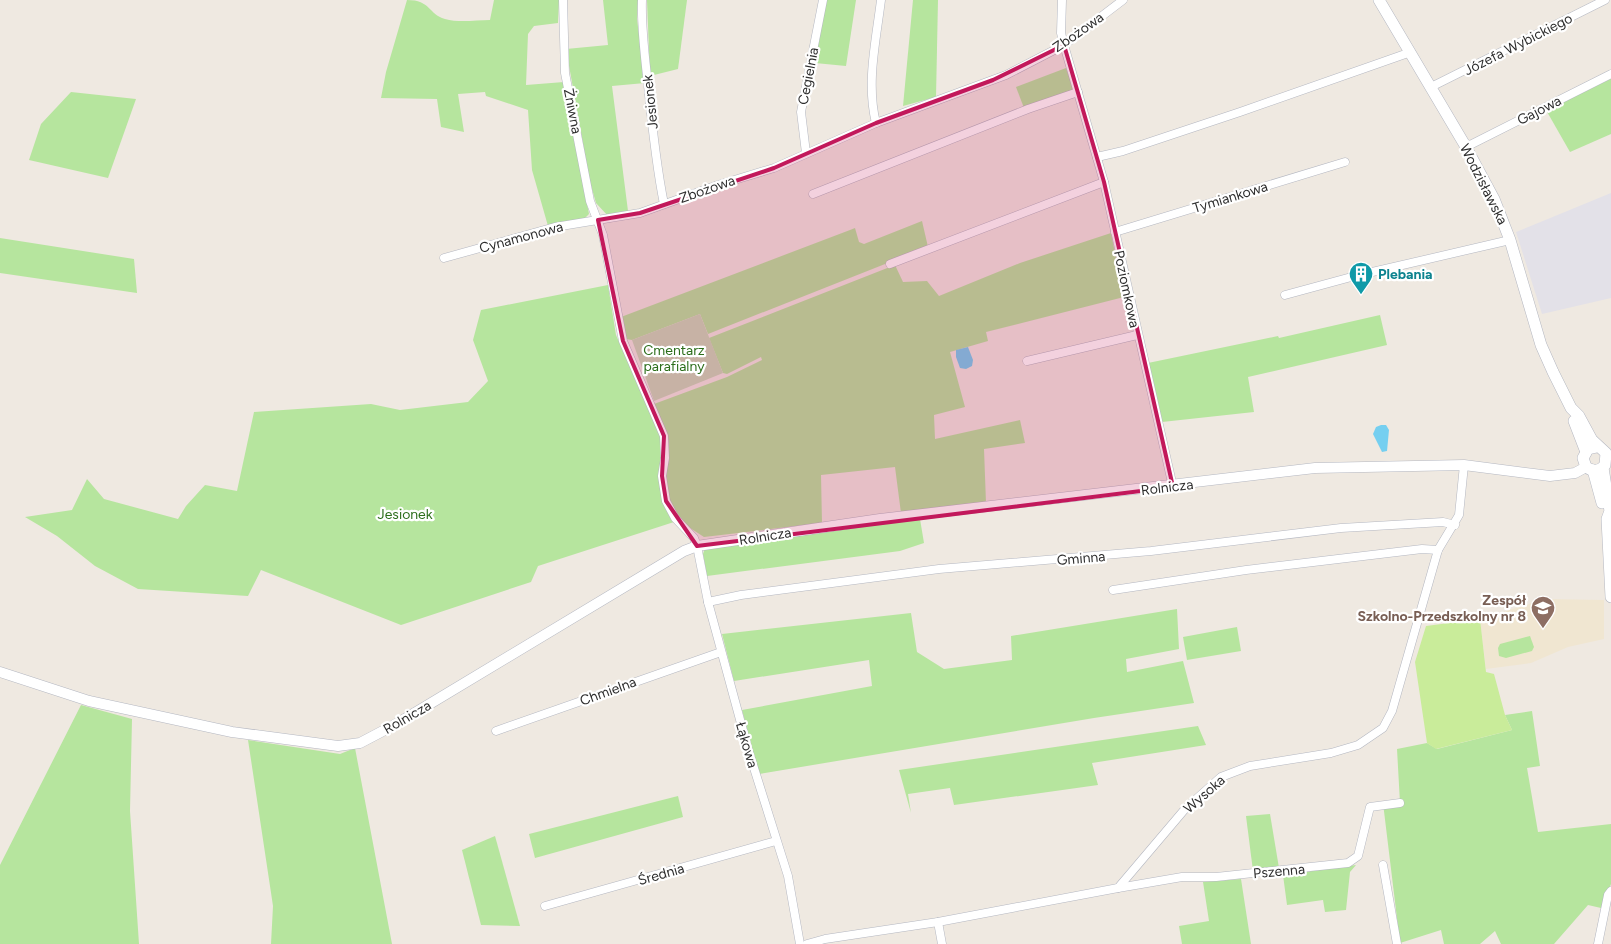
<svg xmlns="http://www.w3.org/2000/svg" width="1611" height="944" viewBox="0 0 1611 944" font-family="Figtree,sans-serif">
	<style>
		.industrial { fill: #e3e1e8 }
		.education { fill: #f0e6d1 }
		.green { fill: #b6e59e }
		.cemetery { fill: #c8d9b8 }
		.pitch { fill: #c9ec9a }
		.water { fill: #75cff0 }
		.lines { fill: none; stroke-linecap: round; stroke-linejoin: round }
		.minor-casing { stroke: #b4b7c1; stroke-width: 9 }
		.tertiary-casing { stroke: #b4b7c1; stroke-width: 11 }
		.secondary-casing { stroke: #b4b7c1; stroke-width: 12 }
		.minor { stroke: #fff; stroke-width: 8 }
		.tertiary { stroke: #fff; stroke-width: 10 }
		.secondary { stroke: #fff; stroke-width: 11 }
		.marked { fill: #c2185b; fill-opacity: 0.2; stroke: #c2185b; stroke-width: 4; stroke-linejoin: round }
		.labels { text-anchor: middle; stroke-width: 4.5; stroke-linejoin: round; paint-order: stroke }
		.street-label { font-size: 14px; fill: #2e2e2e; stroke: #fff }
		.culture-label { font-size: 14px; font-weight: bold; fill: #0d838f; stroke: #fff; text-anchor: start }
		.park-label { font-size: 14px; fill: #2c6e1b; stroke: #fff }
		.education-label { font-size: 14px; font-weight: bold; fill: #785e54; stroke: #fff; text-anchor: end }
	</style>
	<rect width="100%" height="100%" fill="#efe9e1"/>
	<polygon class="industrial" points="1611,193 1611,298 1542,314 1516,232"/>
	<polygon class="education" points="1545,599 1604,600 1604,639 1568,647 1531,663 1486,669 1480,619"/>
	<g class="green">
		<path d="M 407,0 C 431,0 428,14 445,19 C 459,23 476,20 490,20 L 494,0 L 559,0 L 558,23 L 534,26 L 528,34 L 526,85 L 564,82 L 589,214 L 584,219 L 548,226 L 532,170 L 528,110 L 486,96 L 485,92 L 458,94 L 464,132 L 441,127 L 437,99 L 381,98 L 386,72 Z"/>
		<polygon points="603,0 638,0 637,19 645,83 612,86 628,211 608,216 596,203 590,182 566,49 608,45"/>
		<polygon points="647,0 687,0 678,69 650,76"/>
		<polygon points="824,0 856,0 846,66 815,63"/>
		<polygon points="913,0 938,0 936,97 903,106"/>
		<polygon points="1066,68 1074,91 1024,108 1016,87"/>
		<polygon points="1611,77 1611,134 1570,152 1546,110"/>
		<polygon points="71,92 136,99 108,178 29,160 41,124"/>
		<polygon points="922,221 928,247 708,334 700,314 632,340 626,339 621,317 850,230 855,228 859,242 864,244"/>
		<polygon points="1111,233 1124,297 986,332 988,341 950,352 965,407 934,415 935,439 1020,420 1025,443 984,449 986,503 901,513 895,467 821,475 822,523 704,537 687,526 674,509 674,522 538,566 531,582 401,625 261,570 248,596 138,589 95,566 57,536 25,517 72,510 87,479 104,499 178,519 186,506 205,485 237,491 254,412 371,404 400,410 468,402 488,381 473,340 481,310 608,285 616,335 646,403 654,404 727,377 762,360 761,357 727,374 723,373 709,338 895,265 903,282 927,281 939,296 1020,263"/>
		<polygon points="0,238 134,259 137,293 0,273"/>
		<polygon points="1380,315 1387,345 1248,377 1254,412 1162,422 1148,363 1278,336 1279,338"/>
		<polygon points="920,519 924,543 900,551 707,576 703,554 705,548"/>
		<polygon points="1177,609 1179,649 1126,659 1127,672 1183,661 1194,703 1094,718 759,774 742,710 872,686 869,660 734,681 722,634 911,613 917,652 944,669 1012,660 1011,636"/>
		<polygon points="1237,627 1241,651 1187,660 1183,637"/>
		<polygon points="1530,636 1534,647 1532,651 1506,658 1499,656 1498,648 1500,644"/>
		<polygon points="81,705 132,719 130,811 139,944 0,944 0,865"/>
		<polygon points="1532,711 1540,766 1527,768 1538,832 1611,824 1611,884 1601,908 1588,905 1554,944 1501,944 1495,931 1480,944 1444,944 1441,930 1400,943 1383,803 1400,803 1397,749 1427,743 1437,749 1512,730 1505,715"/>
		<polygon points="1198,726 1206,745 1092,763 1098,785 954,805 950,788 908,794 911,813 899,770"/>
		<polygon points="248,740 340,754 355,748 392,944 271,944 273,906"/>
		<polygon points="678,796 683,817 535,858 529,834"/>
		<polygon points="1270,814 1279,868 1253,871 1246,816"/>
		<polygon points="495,836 520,926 481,925 462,850"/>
		<polygon points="1356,865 1350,872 1346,910 1325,912 1323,900 1287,905 1283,875"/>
		<polygon points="1241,879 1251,944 1182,944 1179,926 1209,921 1203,882"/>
	</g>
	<polygon class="cemetery" points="700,314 723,373 654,401 632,340"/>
	<polygon class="pitch" points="1480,619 1486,672 1494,674 1505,715 1512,730 1436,749 1427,743 1415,662 1426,626"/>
	<g class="water">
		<polygon points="968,347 973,360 972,366 966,369 960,368 956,357 956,350"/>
		<polygon points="1381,425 1386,425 1389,430 1387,451 1382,452 1373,434 1376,427"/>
	</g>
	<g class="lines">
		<defs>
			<g id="minor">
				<polyline points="563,0 565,73 590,201 603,235 623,341 664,436 665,458 662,476 666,501 675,518 694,538 697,546 708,602 748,749 788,876 800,944"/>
				<path d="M 642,0 C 641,28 645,57 648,85 C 652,125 656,165 664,204"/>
				<polyline points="1062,0 1061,33 1064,45 1104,182 1173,487"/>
				<polyline points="1431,87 1605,0"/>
				<path d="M 876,123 C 866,83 876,41 881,0"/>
				<polyline points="1466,147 1611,74"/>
				<polyline points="806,153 801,112 823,0"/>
				<polyline points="1097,157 1123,151 1240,112 1411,52"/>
				<polyline points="813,194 1028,109 1078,92"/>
				<polyline points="1115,232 1345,162"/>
				<polyline points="444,258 555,227 640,213 718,185 774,168 876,123 1006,75 1064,45 1123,0"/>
				<polyline points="890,264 1104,182"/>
				<polyline points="1285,295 1355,276 1510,240"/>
				<polyline points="1027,361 1137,335"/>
				<polyline points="1113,590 1246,570 1422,549 1438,550"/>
				<polyline points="708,602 741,595 939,569 1151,551 1341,528 1443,522 1455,525"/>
				<polyline points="496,731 721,652"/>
				<polyline points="1383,865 1397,944"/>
				<polyline points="1118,888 1182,877 1216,877 1348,863 1358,856 1370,807 1400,803"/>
				<polyline points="545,906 776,841"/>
				<polyline points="938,922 942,944"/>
				<polyline points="807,944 825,939 938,922 1118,888 1185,809 1221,777 1250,766 1331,753 1358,745 1383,728 1392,711 1438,550 1459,515 1464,465"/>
				<polyline points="1598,944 1608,895 1611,891"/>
			</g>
			<polyline id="tertiary" points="0,672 89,701 232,732 338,746 360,743 398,723 684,551 697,546 880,519 1315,468 1464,465 1550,476 1575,473 1586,467"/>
			<g id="secondary">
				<path d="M 1379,0 L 1466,147 L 1494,199 L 1510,240 L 1541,345 L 1553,372 L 1571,408 L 1579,416 L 1592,440 L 1606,453 L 1605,465 C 1600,471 1593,472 1586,467 L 1583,458 L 1588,449 L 1597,447"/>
				<polyline points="1574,421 1586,452"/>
				<polyline points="1603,468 1610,511 1607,519 1611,597"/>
				<polyline points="1593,470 1602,503"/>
			</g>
		</defs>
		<use href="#minor" class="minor-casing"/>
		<use href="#tertiary" class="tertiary-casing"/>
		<use href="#secondary" class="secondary-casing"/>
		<use href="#minor" class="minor"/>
		<use href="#tertiary" class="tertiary"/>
		<use href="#secondary" class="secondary"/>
	</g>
	<path class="marked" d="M 1064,45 L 1104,182 L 1173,487 L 697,546 L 666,501 L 662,476 L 664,436 L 623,341 L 598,220 L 640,213 L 774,168 L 876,123 L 993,80 Z"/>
	<defs>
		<symbol id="building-pin" viewBox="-11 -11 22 30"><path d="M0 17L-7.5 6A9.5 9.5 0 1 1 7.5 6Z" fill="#0f9aa8" stroke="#fff"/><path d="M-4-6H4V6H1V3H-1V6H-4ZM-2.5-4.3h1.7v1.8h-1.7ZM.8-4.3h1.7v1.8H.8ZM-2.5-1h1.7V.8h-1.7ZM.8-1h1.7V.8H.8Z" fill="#fff"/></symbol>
		<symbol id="school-pin" viewBox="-11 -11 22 30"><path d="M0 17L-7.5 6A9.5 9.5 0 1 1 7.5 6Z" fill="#8d6e63" stroke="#fff"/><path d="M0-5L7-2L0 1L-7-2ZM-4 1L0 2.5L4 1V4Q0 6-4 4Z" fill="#fff"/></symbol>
	</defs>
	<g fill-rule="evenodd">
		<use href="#building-pin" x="1347" y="260" width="28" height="38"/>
		<use href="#school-pin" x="1529" y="594" width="28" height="38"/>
	</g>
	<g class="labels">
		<g class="street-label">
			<text transform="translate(1078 32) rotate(-35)" y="5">Zbożowa</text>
			<text transform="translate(1518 44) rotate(-27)" y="5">Józefa Wybickiego</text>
			<text transform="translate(808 76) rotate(-79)" y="5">Cegielnia</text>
			<text transform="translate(650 102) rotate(-96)" y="5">Jesionek</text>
			<text transform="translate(1539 110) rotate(-27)" y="5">Gajowa</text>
			<text transform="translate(573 111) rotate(79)" y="5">Żniwna</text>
			<text transform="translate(1484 184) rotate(63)" y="5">Wodzisławska</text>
			<text transform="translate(707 189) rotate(-19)" y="5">Zbożowa</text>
			<text transform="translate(1230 197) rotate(-17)" y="5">Tymiankowa</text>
			<text transform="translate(521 237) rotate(-15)" y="5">Cynamonowa</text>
			<text transform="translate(1127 289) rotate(78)" y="5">Poziomkowa</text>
			<text transform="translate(1167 487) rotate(-7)" y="5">Rolnicza</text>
			<text transform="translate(765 536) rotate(-9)" y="5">Rolnicza</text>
			<text transform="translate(1081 558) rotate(-5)" y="5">Gminna</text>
			<text transform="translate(608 691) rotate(-20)" y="5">Chmielna</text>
			<text transform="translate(407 717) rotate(-30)" y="5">Rolnicza</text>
			<text transform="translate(747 745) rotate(74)" y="5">Łąkowa</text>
			<text transform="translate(1204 794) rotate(-41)" y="5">Wysoka</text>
			<text transform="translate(1279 871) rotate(-5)" y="5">Pszenna</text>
			<text transform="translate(661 874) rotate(-16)" y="5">Średnia</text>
		</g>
		<g class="culture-label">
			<text x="1378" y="279">Plebania</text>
		</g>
		<g class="park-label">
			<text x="674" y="355">Cmentarz<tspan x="674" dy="16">parafialny</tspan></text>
			<text x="405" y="519">Jesionek</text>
		</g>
		<g class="education-label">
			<text x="1526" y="605">Zespół<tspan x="1526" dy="16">Szkolno-Przedszkolny nr 8</tspan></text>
		</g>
	</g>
</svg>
